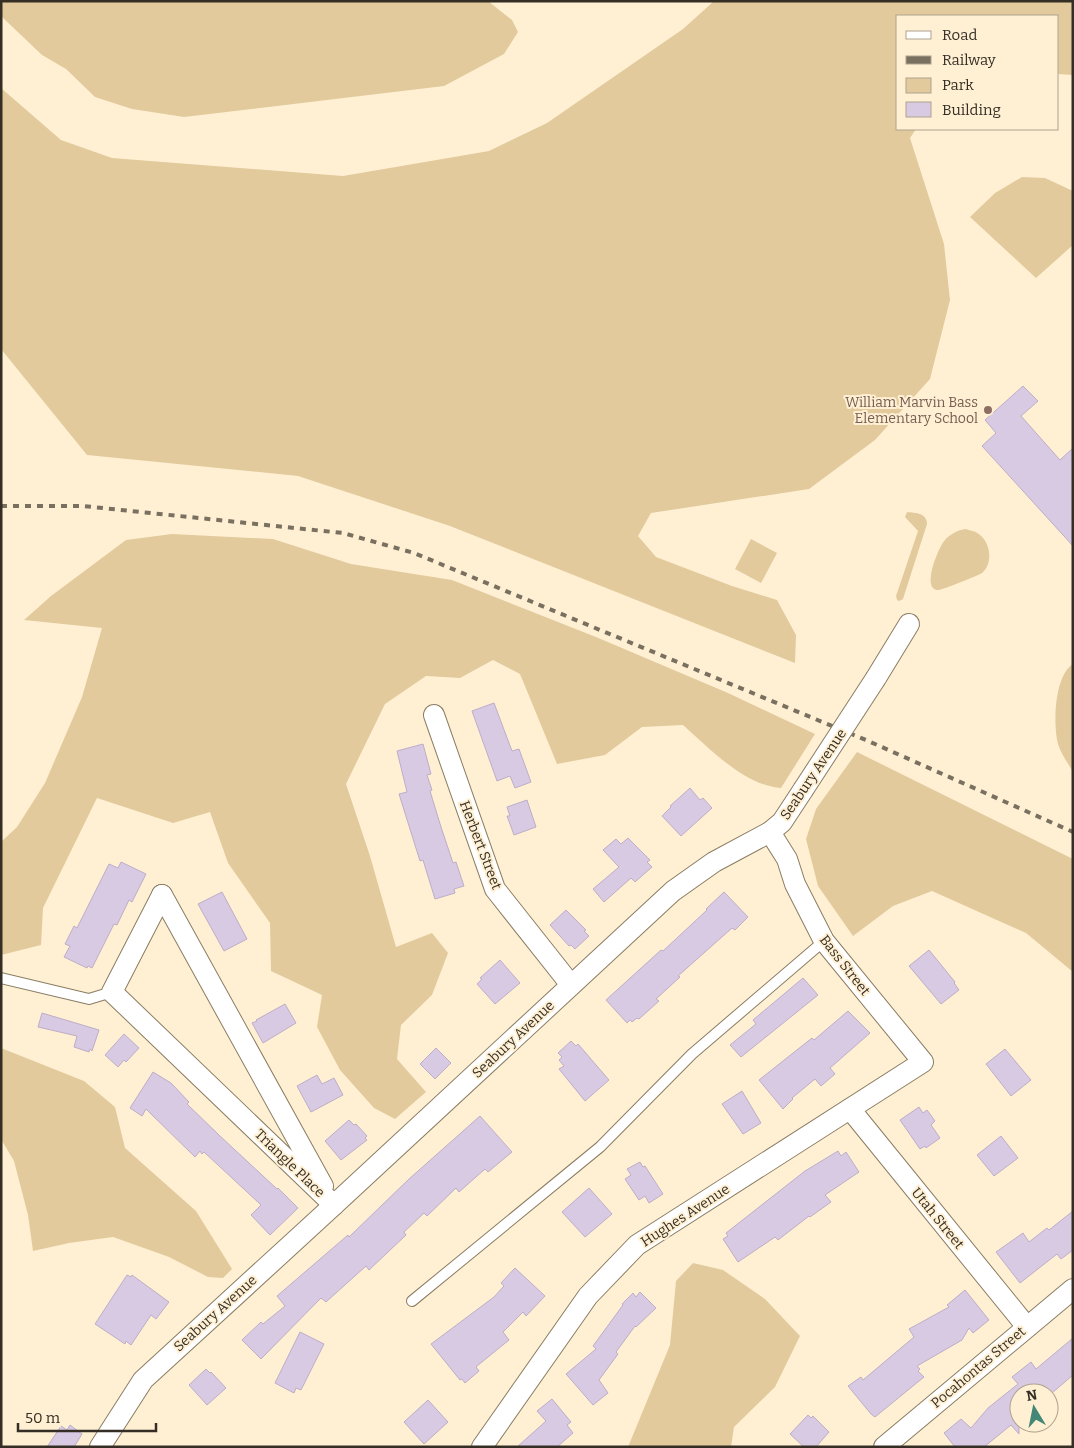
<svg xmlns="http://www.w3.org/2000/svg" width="1074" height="1448" viewBox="0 0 1074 1448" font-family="Bitter,serif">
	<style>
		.green { fill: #e2ca9d }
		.building { fill: #d9cae4; stroke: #bdadc7 }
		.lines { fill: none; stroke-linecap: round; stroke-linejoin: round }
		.lane-casing { stroke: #8a7d63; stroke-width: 12 }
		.street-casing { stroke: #8a7d63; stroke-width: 22 }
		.lane { stroke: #fff; stroke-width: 10 }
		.street { stroke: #fff; stroke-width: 20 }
		.rail { stroke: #797060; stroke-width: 4; stroke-dasharray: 6 6; stroke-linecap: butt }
		.street-bridge-casing { stroke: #8a7d63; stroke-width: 22; stroke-linecap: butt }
		.street-bridge { stroke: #fff; stroke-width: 20 }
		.education-dot { fill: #8d6e63; stroke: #fff0d4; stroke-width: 2 }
		.labels { text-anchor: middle; stroke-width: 4; stroke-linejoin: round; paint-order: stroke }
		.education-label { font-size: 14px; fill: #785e54; stroke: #fff0d4; text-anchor: end }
		.street-label { font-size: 14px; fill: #342e24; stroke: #fff0d4 }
	</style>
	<rect width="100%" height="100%" fill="#fff0d4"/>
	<g class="green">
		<polygon points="1,1 488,1 512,20 518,32 504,54 444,86 184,117 132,109 95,97 66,69 42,55 1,16"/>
		<polygon points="714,1 1073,1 1073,75 1058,74 1058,16 898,16 898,129 916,129 910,138 944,244 950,300 930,379 875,440 809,489 651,513 638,536 656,557 732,586 777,600 796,635 795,663 450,526 298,476 87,455 1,349 1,88 61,140 112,158 343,176 489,151 547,123 683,29"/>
		<polygon points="1022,177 1045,178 1073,191 1073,245 1036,278 970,217 995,193"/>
		<path d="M 907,512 C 916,513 927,513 927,524 L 903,599 L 899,601 L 897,600 L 896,596 L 918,531 L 905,517 Z"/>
		<path d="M 966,529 C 971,531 976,531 980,535 C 991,544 993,564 982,573 C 980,575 941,590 939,590 C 920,591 939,546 945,540 C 950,534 958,530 966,529 Z"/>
		<path d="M 172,534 L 273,539 L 351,564 L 452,580 L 596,637 L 728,693 L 815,734 L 781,788 C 745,786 709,748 683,725 L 642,727 L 605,755 L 557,764 L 520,674 L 493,660 L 460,678 L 426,676 L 385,704 L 346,784 L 370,856 L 396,947 L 432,933 L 448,953 L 432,995 L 401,1025 L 397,1059 L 426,1092 L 395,1119 L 374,1108 L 340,1070 L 317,1027 L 322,995 L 271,971 L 270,923 L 228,863 L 210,812 L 173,823 L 97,798 L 43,908 L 41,945 L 1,955 L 1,842 L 17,827 L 45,783 L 82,697 L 102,628 L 24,620 L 51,596 L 126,540 Z"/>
		<polygon points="751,539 777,553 761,583 735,569"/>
		<path d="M 1073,664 L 1073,772 C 1068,763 1061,754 1058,744 C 1053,725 1054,676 1073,664 Z"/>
		<polygon points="857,752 1073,859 1073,972 1026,933 932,891 893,906 853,936 818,886 806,839 816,809"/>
		<polygon points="1,1048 84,1081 115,1107 125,1148 196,1211 232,1269 223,1278 208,1277 169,1257 113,1237 69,1243 33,1251 28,1215 14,1161 1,1139"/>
		<polygon points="693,1263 723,1270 765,1299 800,1336 775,1387 734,1427 731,1447 628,1447 670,1345 676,1281"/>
	</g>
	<g class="building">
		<polygon points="1023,386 1038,401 1021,416 1060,460 1073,448 1073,546 982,446 996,433 985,420"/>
		<polygon points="494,703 512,751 519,749 531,782 515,788 510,776 497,781 472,711"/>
		<polygon points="423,744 431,774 427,775 432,790 430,791 441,827 453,863 456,862 464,886 454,889 455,893 435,899 423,860 420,861 399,794 407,792 397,751"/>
		<polygon points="690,788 700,800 703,798 712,808 681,836 662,816 671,807 670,806"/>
		<polygon points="527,800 536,827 514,835 507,816 510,816 507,807"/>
		<polygon points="628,838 650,860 647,862 652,867 635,882 631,878 604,902 593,889 619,867 603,850 616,839 621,844"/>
		<polygon points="121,862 146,874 132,902 129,900 117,925 114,924 92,968 88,966 87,968 64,957 70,946 65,944 74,926 77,928 109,864 118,868"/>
		<polygon points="222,892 247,939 224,951 198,904"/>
		<polygon points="724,892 748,917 735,930 732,928 678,976 680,977 656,999 659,1001 639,1019 637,1018 632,1022 630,1020 627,1023 606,1000 661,950 663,951 707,910 706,909"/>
		<polygon points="566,910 586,930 584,931 589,936 575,949 571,945 569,946 550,925"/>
		<polygon points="929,950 955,982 954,983 959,990 941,1004 909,966"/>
		<polygon points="500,960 520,983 495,1004 477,984 482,979 480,978"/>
		<polygon points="803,978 818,995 741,1057 730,1045 756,1024 753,1020"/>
		<polygon points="285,1004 296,1023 263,1043 252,1023 257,1021 256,1020"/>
		<polygon points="848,1011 870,1033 830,1068 835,1074 821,1086 815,1079 792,1098 793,1099 783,1109 759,1080 812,1038 814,1040"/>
		<polygon points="42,1013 99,1030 92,1051 90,1049 89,1052 74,1047 77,1036 38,1027"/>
		<polygon points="124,1034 139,1048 126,1062 124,1060 118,1067 105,1055"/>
		<polygon points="571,1041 576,1046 578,1044 609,1080 585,1101 559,1069 564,1066 559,1060 562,1057 558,1053"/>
		<polygon points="436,1048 451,1063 435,1079 420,1064"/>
		<polygon points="1005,1049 1031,1080 1011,1096 986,1064"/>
		<polygon points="153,1072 171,1083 189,1102 187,1104 220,1136 277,1189 278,1188 298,1208 270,1235 251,1215 261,1205 204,1152 202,1154 200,1151 195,1157 146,1109 142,1116 130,1108"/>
		<polygon points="317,1075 322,1084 334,1078 343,1095 311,1112 297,1086"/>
		<polygon points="742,1091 761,1123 743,1134 722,1104"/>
		<polygon points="919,1107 923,1113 927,1110 935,1121 931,1125 940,1138 926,1148 925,1146 920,1149 900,1120"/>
		<polygon points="480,1116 512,1152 488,1172 485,1169 459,1192 456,1188 427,1216 424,1213 404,1232 406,1235 369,1270 366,1266 326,1302 321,1298 261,1359 242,1340 261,1322 263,1324 285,1306 277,1296 348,1235 349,1237 409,1179"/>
		<polygon points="349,1120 354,1125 356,1124 367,1136 365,1138 367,1140 341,1160 325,1141"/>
		<polygon points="1001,1136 1018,1158 994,1176 977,1155"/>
		<polygon points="838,1151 841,1156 846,1152 859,1172 825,1195 831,1202 810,1217 809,1216 778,1240 775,1237 738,1262 723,1239 728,1236 726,1233 805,1171"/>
		<polygon points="640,1162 643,1167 645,1166 663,1194 649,1203 645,1196 639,1200 625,1179 631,1175 627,1169"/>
		<polygon points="589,1188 612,1214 585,1237 562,1212"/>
		<polygon points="1073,1211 1073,1250 1061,1259 1057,1254 1020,1283 996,1252 1023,1233 1029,1242 1047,1228 1049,1230"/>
		<polygon points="515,1268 545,1296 526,1316 523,1312 503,1332 509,1340 477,1366 476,1367 479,1371 465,1383 462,1379 460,1380 431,1344 494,1297 504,1286 501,1283"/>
		<polygon points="127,1275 131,1277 132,1275 169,1302 156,1319 151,1315 131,1345 126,1341 125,1344 95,1324"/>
		<polygon points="965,1290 989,1320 973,1333 969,1328 962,1340 917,1366 920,1369 918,1371 924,1377 875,1417 871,1414 848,1386 861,1377 863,1380 914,1337 909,1329 949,1307 947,1305"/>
		<polygon points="640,1292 656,1308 636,1327 635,1326 616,1352 618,1354 599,1380 608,1393 593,1405 566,1374 596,1349 593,1346 623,1305 622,1304 633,1293 636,1297"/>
		<polygon points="300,1332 324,1344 301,1390 296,1388 294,1393 275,1383"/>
		<polygon points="1073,1338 1073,1375 1052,1393 1019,1393 1019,1434 1011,1425 984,1447 955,1447 944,1433 961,1419 971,1428 988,1408 1018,1384 1012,1377 1031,1362 1036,1369"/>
		<polygon points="206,1369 210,1373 211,1372 226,1388 207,1405 189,1385"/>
		<polygon points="552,1399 571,1422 567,1425 573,1433 557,1447 517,1447 546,1421 537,1411"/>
		<polygon points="428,1400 448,1422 424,1444 404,1422"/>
		<polygon points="808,1415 811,1418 813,1416 829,1432 816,1447 804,1447 790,1434"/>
		<polygon points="70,1425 82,1434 74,1447 47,1447 61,1426 67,1430"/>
	</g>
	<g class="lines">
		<defs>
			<g id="lane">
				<polyline points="1,978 89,999 112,992"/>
				<polyline points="412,1301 600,1147 692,1054 824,941"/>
			</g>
			<g id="street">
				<polyline points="876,678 909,624"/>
				<polyline points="434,715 495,889 571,985"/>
				<polyline points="162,895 112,992 334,1205"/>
				<polyline points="162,895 323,1186"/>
				<polyline points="850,1109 1027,1327"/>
				<polyline points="100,1447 143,1380 334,1205 673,891 714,862 770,832 782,822 803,790"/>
				<polyline points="482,1447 588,1296 637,1245 923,1062 824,941 795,884 787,859 770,832"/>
				<polyline points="884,1447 1073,1289"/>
			</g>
		</defs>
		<use href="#lane" class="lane-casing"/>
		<use href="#street" class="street-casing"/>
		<use href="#lane" class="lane"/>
		<use href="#street" class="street"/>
		<polyline class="rail" points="1,506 83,506 343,533 414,553 866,740 1073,832"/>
		<defs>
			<polyline id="street-bridge" points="803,790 876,678"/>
		</defs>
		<use href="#street-bridge" class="street-bridge-casing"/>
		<use href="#street-bridge" class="street-bridge"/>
	</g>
	<circle class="education-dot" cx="988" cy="410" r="5"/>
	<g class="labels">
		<g class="education-label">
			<text x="978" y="407">William Marvin Bass<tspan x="978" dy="16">Elementary School</tspan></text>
		</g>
		<g class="street-label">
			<text transform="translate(813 774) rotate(-56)" y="5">Seabury Avenue</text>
			<text transform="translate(481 845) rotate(69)" y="5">Herbert Street</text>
			<text transform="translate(845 965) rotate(52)" y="5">Bass Street</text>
			<text transform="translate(513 1039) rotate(-43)" y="5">Seabury Avenue</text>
			<text transform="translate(290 1163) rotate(44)" y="5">Triangle Place</text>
			<text transform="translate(685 1215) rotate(-33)" y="5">Hughes Avenue</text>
			<text transform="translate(938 1218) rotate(51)" y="5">Utah Street</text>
			<text transform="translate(215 1313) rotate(-42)" y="5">Seabury Avenue</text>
			<text transform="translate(978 1367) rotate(-40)" y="5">Pocahontas Street</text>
		</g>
	</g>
	<rect width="1074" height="1448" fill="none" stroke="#342e24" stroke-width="5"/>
	<rect x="896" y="15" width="162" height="115" fill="#fff0d4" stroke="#aea28e"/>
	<rect x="906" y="31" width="25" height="8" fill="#ffffff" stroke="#aea28e"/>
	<text x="942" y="40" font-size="15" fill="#342e24">Road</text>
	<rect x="906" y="56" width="25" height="8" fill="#797060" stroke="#aea28e"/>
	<text x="942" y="65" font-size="15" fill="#342e24">Railway</text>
	<rect x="906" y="78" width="25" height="15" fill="#e2ca9d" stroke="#aea28e"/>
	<text x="942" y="90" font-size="15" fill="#342e24">Park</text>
	<rect x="906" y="102" width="25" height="15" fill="#d9cae4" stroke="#aea28e"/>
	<text x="942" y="115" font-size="15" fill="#342e24">Building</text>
	<g transform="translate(1034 1408) rotate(350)"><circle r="24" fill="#fff0d4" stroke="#aea28e"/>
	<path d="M0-4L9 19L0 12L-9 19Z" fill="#458777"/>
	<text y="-8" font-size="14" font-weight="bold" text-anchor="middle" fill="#342e24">N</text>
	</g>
	<path d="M18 1423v8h138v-8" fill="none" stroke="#342e24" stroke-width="2.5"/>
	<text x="25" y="1423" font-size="15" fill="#342e24" stroke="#fff0d4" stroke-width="4" paint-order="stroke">50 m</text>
</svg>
